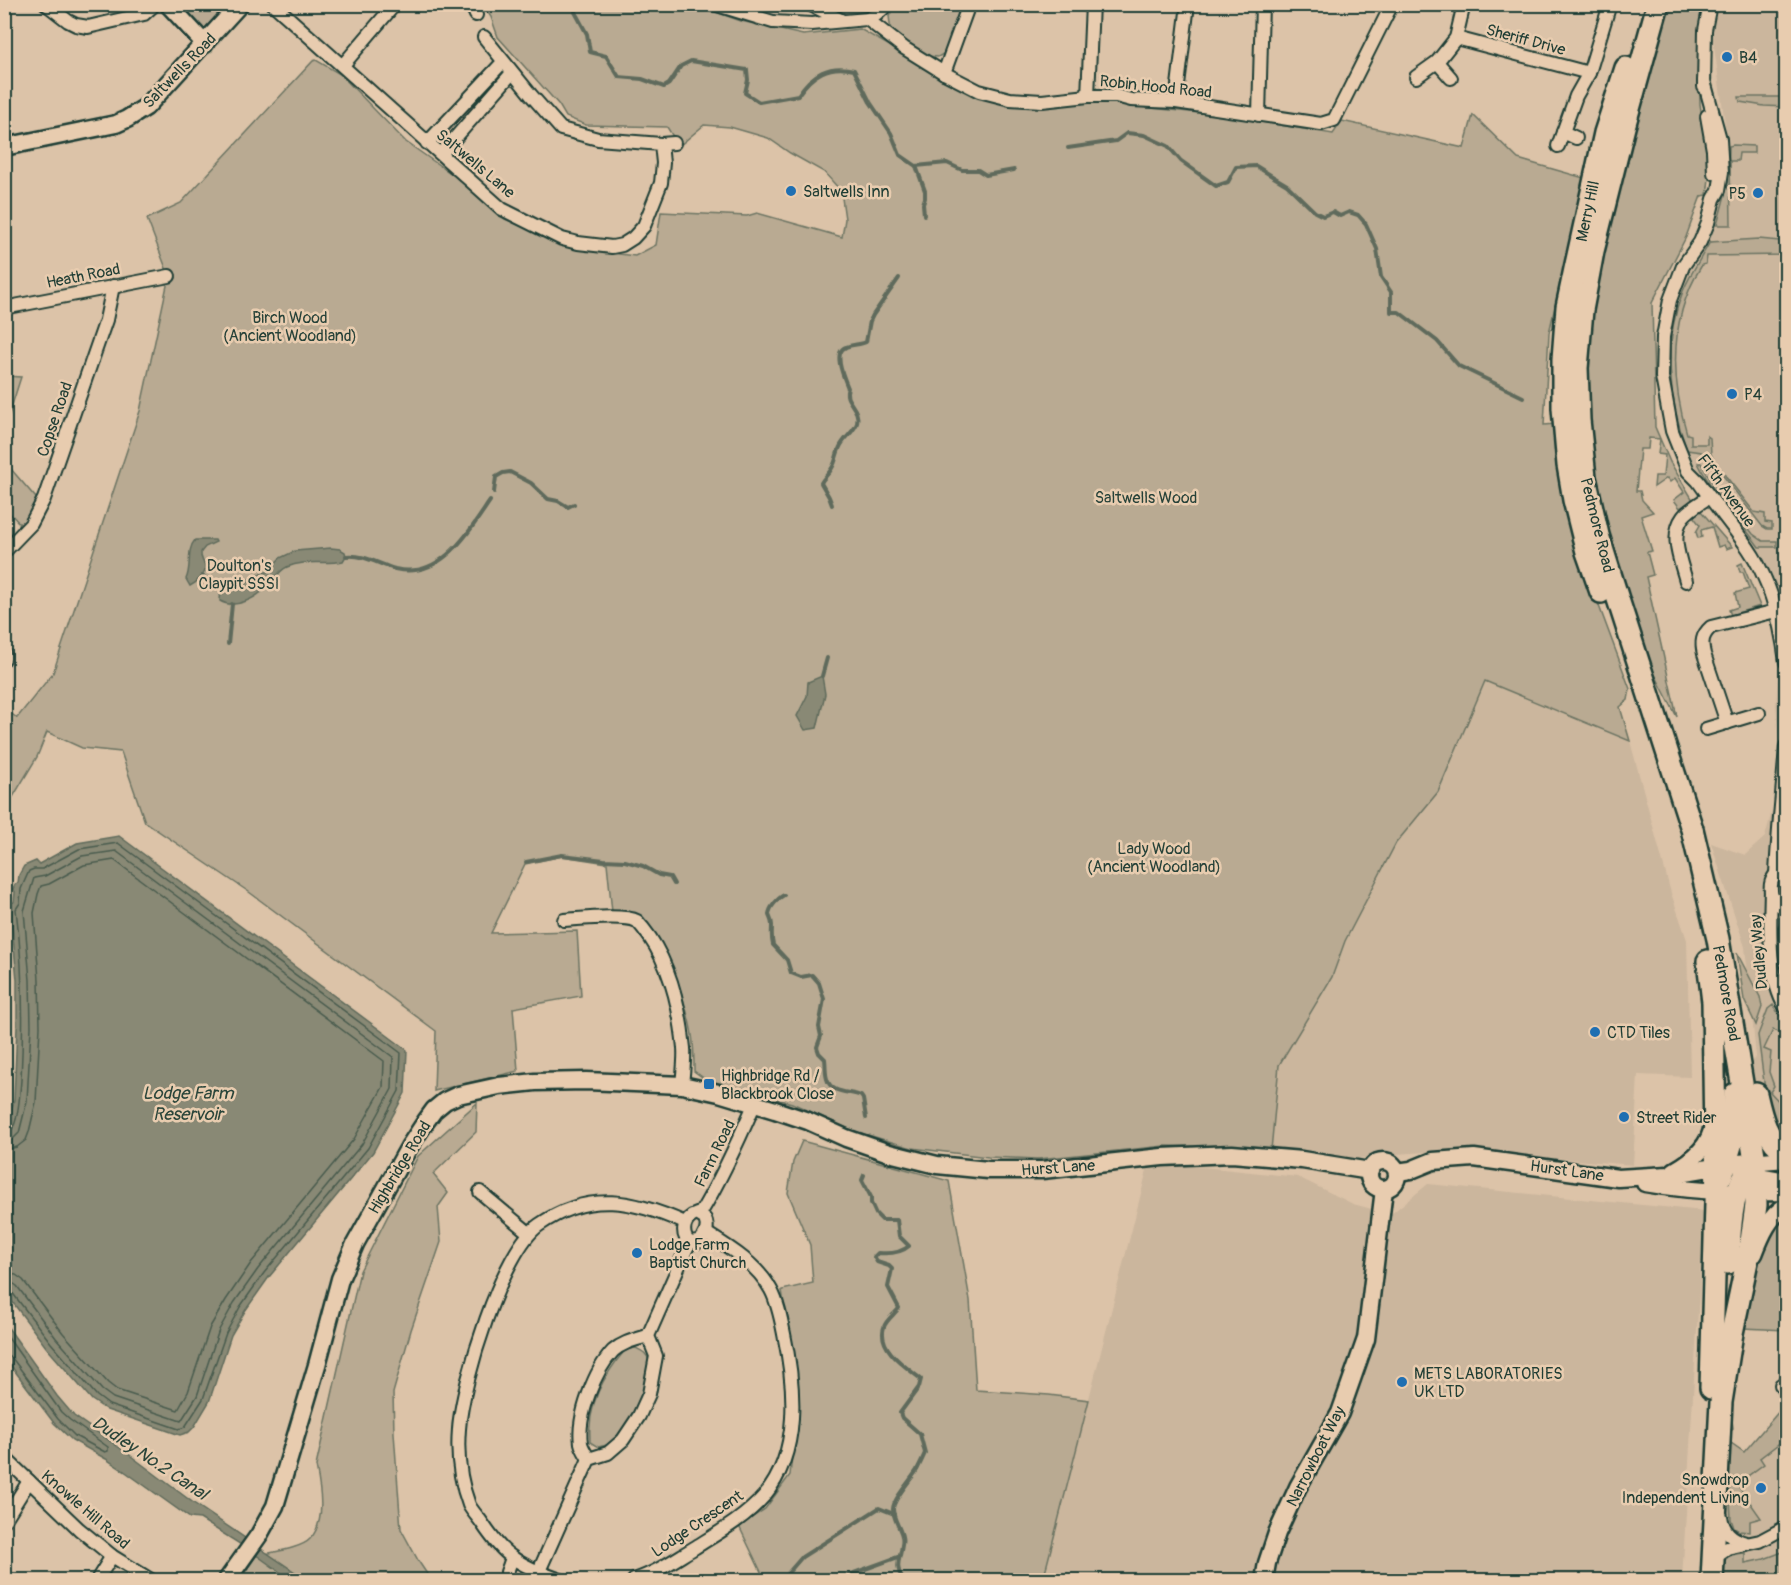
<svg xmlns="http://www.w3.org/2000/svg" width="1791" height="1585" viewBox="0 0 1791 1585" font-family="Pangolin,sans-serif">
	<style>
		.built { fill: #cbb69d }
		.green { fill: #b9aa92; stroke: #6c7463; stroke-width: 1.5 }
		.water { fill: #898975; stroke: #5f6b5b; stroke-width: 1.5 }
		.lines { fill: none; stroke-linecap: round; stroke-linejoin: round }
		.shore { stroke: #495b4e; stroke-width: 1.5 }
		.stream { stroke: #5f6b5b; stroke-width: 4 }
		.street-casing { stroke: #1f3d34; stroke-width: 16 }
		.secondary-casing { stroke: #1f3d34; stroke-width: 21 }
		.highway-casing { stroke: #1f3d34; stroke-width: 26 }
		.street { stroke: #e8ccaf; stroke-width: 12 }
		.secondary { stroke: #e8ccaf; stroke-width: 16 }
		.highway { stroke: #e8ccaf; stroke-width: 21 }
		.poi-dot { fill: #1f6fb2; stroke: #e8ccaf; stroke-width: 2 }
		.labels { text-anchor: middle; stroke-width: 5; stroke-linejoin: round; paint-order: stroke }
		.street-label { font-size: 16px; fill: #1f3d34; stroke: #e8ccaf }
		.poi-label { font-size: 16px; fill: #1f3d34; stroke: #e8ccaf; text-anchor: start }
		.park-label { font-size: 16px; fill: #274239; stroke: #e8ccaf }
		.water-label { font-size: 18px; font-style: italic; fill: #2a453a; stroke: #e8ccaf }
	</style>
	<rect width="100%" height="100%" fill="#dcc3a8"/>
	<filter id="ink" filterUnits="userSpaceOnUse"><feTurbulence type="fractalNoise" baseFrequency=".0167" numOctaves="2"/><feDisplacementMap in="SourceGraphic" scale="12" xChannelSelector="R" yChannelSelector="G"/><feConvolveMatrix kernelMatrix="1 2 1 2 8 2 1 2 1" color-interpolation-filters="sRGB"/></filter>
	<g filter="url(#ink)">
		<g class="built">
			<polygon points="1716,5 1786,5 1786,1169 1742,1166 1724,1102 1756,1056 1745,947 1711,843 1745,855 1765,837 1772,811 1785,809 1776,705 1780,648 1771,601 1737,538 1684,446 1667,362 1677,291 1710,235 1728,145 1711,25"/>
			<polygon points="1471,660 1626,726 1671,893 1687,940 1690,1077 1638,1075 1633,1165 1459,1150 1396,1154 1339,1161 1261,1148 1279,1065"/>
			<polygon points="1176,1164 1298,1177 1353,1204 1391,1214 1428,1184 1704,1211 1682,1580 1043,1580 1148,1166"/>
			<polygon points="1786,1408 1786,1553 1785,1551 1764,1559 1744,1563 1722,1564 1727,1440 1744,1452 1781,1409"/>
		</g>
		<g class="green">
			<polygon points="180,5 227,5 204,29"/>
			<path d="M 483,5 L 696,5 L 741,21 L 803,35 L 860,29 L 969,91 L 1110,101 L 1131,106 L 1219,115 L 1333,134 L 1342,121 L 1464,148 L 1473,115 L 1518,159 L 1584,178 L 1549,333 L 1544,425 L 1556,424 L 1592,587 L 1630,689 L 1628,700 L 1620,707 L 1630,741 L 1485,681 L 1438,792 L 1396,843 L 1345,941 L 1332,977 L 1279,1065 L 1271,1150 L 1261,1148 L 1165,1146 L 1038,1159 L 988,1157 L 912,1148 L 851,1130 L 792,1103 L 709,1082 L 694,1071 C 694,1062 694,1053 693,1043 C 691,1015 665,930 639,917 C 632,913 620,914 612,912 L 607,863 L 562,856 L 525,864 L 491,933 L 577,931 L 581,996 L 513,1008 L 518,1071 L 434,1091 L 436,1031 L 249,892 L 145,822 L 121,752 L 82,748 L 47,732 L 37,757 L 13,797 L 5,796 L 5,709 L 17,718 L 53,673 L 140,411 L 169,276 L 147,219 L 181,203 L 313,61 L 316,60 L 340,74 L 406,142 L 456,177 L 505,219 L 571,248 L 635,256 L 656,245 L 661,212 L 747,216 L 757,213 L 842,237 L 845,219 L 841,191 L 824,172 L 790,153 L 768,138 L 730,127 L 704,125 L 679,146 L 667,127 L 586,125 L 566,117 L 559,105 L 498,37 L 491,17 Z"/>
			<polygon points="896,5 964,5 948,51 938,57 926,56 891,32 889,16"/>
			<polygon points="1662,5 1705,5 1699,52 1700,104 1710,170 1707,195 1701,196 1686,237 1652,303 1655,427 1670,462 1693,500 1680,508 1674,500 1684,492 1675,478 1670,482 1667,478 1654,487 1655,476 1663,476 1665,455 1658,454 1660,439 1649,438 1648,449 1640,449 1636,491 1640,491 1642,500 1653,512 1641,516 1652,551 1647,552 1653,575 1646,577 1677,717 1647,659 1599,502 1588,419 1590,343 1597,282 1614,202 1627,159"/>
			<polygon points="1739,97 1786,97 1786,107 1764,106 1740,102"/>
			<polygon points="1733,145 1754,146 1754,153 1739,153 1738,161 1730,161 1731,225 1717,225 1728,184 1729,146"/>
			<path d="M 1759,239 L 1780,241 L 1786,246 L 1786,255 L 1707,256 L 1706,264 L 1702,265 C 1669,318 1670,376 1687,434 L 1691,435 L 1691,444 L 1707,444 L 1707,436 L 1710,438 L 1711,454 L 1714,461 L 1754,512 L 1765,514 L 1765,522 L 1772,523 L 1772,529 L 1767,529 L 1762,526 L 1708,456 L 1701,452 L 1687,450 C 1668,399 1663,342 1683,291 C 1690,274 1701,258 1710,242 Z"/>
			<polygon points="5,376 21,377 5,427 4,376"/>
			<polygon points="4,461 36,498 32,512 22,526 5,508"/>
			<path d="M 1698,463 L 1701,463 L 1710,479 L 1753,534 L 1763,541 L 1777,541 L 1777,547 L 1759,547 C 1739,519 1713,494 1698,463 Z"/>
			<polygon points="1701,511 1732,547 1726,549 1724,545 1718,547 1712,527 1701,530 1702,537 1698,538 1696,532 1700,525 1693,516"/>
			<polygon points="1742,563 1760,606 1731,615 1729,610 1738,607 1735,593 1749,589 1743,572 1740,572 1738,565"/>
			<polygon points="1737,953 1760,997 1762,1007 1756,1025 1744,1000"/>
			<polygon points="1773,1005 1784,1022 1781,1033 1773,1030 1764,1049 1771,1052 1769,1072 1774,1086 1770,1092 1786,1109 1786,1142 1779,1136 1766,1098 1758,1035 1768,1009"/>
			<path d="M 477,1103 L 476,1132 L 433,1174 L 448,1193 L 438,1207 L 441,1242 L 411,1330 L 393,1393 L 394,1433 L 401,1529 L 419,1562 L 431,1580 L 240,1580 L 256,1556 C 270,1552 301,1549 310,1539 C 327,1521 320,1487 316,1466 L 360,1271 L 418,1156 Z"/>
			<polygon points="802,1141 949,1181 970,1300 976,1390 1049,1395 1089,1400 1043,1580 758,1580 763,1576 739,1526 765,1509 790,1475 798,1399 782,1290 813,1283 810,1245 788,1193 793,1162"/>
			<polygon points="1786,1215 1786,1330 1743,1328 1761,1254 1775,1224"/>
			<path d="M 636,1348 C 642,1351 647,1353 649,1361 C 652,1381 625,1434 608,1444 C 605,1446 602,1446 598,1447 L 590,1442 C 587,1405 603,1376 626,1349 Z"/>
			<polygon points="1778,1392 1786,1398 1786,1438 1760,1458 1764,1464 1737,1484 1761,1518 1750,1521 1750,1532 1739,1531 1734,1528 1731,1519 1727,1440 1730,1403 1733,1428 1727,1440 1744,1452 1781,1409"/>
			<path d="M 1785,1551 L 1786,1580 L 1721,1580 C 1723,1561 1722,1554 1745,1553 L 1745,1563 L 1764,1559 Z"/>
		</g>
		<g class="water">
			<path d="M 195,540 L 215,540 L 216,542 L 205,547 L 201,552 C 200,559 203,560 205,566 C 207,574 196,583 190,586 L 186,579 C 192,567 186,550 195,540 Z"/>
			<path d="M 331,548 L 340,549 L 345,552 L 346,556 L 343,561 C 325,565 305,559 287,567 C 278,571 274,581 267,587 C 256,598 235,610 220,601 C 220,594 222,584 228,579 L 240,584 L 259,574 L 267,572 L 280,558 L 295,551 Z"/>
			<polygon points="822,676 825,694 817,728 805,730 797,716 807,696 808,682"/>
			<polygon points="119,836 407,1050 405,1093 373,1152 269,1277 245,1311 231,1335 209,1402 194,1427 189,1432 180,1435 107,1410 92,1400 46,1347 5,1292 5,1136 14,1100 17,1027 17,980 10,903 14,902 15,892 13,889 15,884 18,883 19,875 24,866 36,861 39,864 77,843"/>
			<polygon points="4,1322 57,1396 74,1416 127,1453 195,1504 304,1578 313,1580 291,1580 248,1549 200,1519 190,1518 127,1473 106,1459 72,1440 54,1423 5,1358"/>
		</g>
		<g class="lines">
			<g class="shore">
				<path d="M 4,1133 C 9,1133 10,1133 12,1129 C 19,1120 20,1091 21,1080 C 24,1022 23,966 16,909 L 20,903 L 21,889 L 29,871 L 34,869 L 42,869 L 79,849 L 118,843 L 401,1053 L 399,1091 L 368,1148 L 264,1273 L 240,1307 L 226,1333 L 203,1399 L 185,1427 L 179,1429 L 109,1405 L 97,1396 L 51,1343 L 11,1291 L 4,1289"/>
				<polyline points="4,1141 13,1139 19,1133 27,1101 31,1027 30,980 24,911 34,878 45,876 82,856 116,851 393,1057 392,1089 362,1144 258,1269 234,1303 219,1330 197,1396 181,1421 113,1398 102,1390 56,1338 17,1286 11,1282 4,1281"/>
				<polyline points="4,1150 17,1147 26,1140 29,1132 36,1102 40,1027 39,980 34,913 38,894 41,886 49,884 84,865 114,860 384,1061 383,1087 354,1139 251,1263 226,1300 210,1327 188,1392 178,1410 117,1390 108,1383 63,1333 23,1280 16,1275 4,1272"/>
				<polyline points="4,1332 61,1412 70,1420 108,1447 108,1451 105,1452 75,1436 58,1419 12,1358 4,1355"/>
			</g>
			<g class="stream">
				<path d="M 574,4 L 575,12 L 587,34 L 590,52 L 606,56 L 619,77 L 642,79 L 664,87 L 669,84 L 681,66 L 691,61 L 747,70 L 748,80 L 745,93 L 759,102 L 798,95 C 812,74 829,64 854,70 L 870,102 L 891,133 L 900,155 L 916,166 L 925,191 L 925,198 L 923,204 L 924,215"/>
				<polyline points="1068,148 1116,141 1127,133 1144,135 1168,146 1181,161 1216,186 1228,182 1236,167 1256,166 1272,176 1287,185 1315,212 1323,216 1333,212 1340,216 1349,212 1358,215 1366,224 1377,249 1381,277 1391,292 1391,312 1399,312 1437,341 1459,366 1523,397"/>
				<polyline points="916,166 947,163 962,170 978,170 986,175 1014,170"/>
				<polyline points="494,492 496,477 503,473 510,472 531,483 548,499 558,501 568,507 574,504"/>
				<path d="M 832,505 L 829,497 L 821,483 C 824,477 829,474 832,468 C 837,461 836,451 843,442 C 847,436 855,430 857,423 C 861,408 842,401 848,388 C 844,378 832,352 846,347 C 853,344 860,345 866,342 L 870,321 L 873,315 L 899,278"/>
				<path d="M 346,556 C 364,554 378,564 395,569 C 441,580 468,533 490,501"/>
				<polyline points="202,576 222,588"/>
				<polyline points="228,644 232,604"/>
				<polyline points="822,676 827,658"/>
				<polyline points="526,862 562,855 604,860 625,861 643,866 659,875 670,877 674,884"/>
				<path d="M 784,895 C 778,898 769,908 769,915 C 770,918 772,921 772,925 C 772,932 771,938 773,945 L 787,960 L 791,973 L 801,977 L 812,975 L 819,983 L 824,999 L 819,1027 L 821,1036 L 817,1047 L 819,1053 L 825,1059 C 826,1066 825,1073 827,1079 C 831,1094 849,1091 861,1096 L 863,1099 L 866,1118"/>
				<path d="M 864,1175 L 862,1180 L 871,1197 L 871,1203 L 876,1214 L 882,1220 L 897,1220 L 899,1236 L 909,1246 C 901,1253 889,1254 878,1253 L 874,1257 L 877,1262 L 889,1266 L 892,1269 L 888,1287 L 899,1308 C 895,1314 886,1320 884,1327 C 877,1349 906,1367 921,1379 L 919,1387 L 900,1413 L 902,1418 L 920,1434 L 925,1453 C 923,1458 920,1464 917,1470 C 911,1480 893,1499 893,1509 C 893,1522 905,1532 902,1545 C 900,1561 894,1564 903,1580"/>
				<polyline points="782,1580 802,1557 879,1508 894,1514"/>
				<polyline points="838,1580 854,1573 898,1557"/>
			</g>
			<defs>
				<g id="street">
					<polyline points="46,4 68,21 76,25 88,27 144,14 155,4"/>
					<polyline points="273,4 502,209 562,239 578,243 612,247 622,245 633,238 644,226 661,183 663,163 661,144 598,139 561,129 531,95 484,37"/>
					<polyline points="471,4 476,15"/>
					<polyline points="714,4 773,22 812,24 867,19 876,15 888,4"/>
					<polyline points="809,4 841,20"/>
					<polyline points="867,19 904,48 944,73 979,91 1010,99 1042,101 1088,96 1116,96 1131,100 1176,102 1321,124 1334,120 1392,4"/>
					<polyline points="1456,38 1589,73"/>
					<polyline points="1437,62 1451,78"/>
					<polyline points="343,65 395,4"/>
					<polyline points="944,73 969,4"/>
					<polyline points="1416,77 1437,62 1456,38 1464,4"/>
					<path d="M 1704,81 L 1720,139 L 1722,172 L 1719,190 L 1714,199 L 1708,223 L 1700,242 L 1683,266 L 1670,300 L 1663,337 L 1662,377 L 1672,431 L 1688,471 L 1698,481 C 1714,504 1732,525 1748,548 C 1771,581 1781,623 1786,662"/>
					<polyline points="1704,87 1705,30 1710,4"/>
					<polyline points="1088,96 1092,4"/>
					<polyline points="1176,102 1188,4"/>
					<polyline points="1259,115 1262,4"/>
					<polyline points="1707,116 1713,150 1714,173"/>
					<polyline points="1563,132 1576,138"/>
					<polyline points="427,143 503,62"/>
					<polyline points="661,144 674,143"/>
					<polyline points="1558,146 1576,96 1589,73 1610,4"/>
					<polyline points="441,154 512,73"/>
					<polyline points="4,308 169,276"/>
					<polyline points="4,552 31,524 44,499 106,320 113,286"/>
					<path d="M 1686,581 C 1681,562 1669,536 1683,517 C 1689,509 1700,503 1709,497"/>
					<polyline points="4,653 4,659"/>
					<path d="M 1727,723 L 1704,654 C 1701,642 1702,635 1711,627 L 1776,611"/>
					<polyline points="1706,729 1759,713"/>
					<path d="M 1786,867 C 1765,876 1766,900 1786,909"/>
					<path d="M 1776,874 C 1778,831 1783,789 1786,746"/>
					<path d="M 1771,890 C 1770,926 1767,978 1786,1008"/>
					<path d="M 564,920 C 580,919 624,914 637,921 C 638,922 642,927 643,928 C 669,960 680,1008 684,1048 C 685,1060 683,1073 682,1085"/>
					<polyline points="1786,928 1785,946 1786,962"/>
					<polyline points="480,1192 529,1233"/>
					<path d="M 697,1214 L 705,1219 C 709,1228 706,1236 698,1242 L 689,1243 C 680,1232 684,1218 697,1214 Z"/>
					<path d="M 700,1214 C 721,1179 738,1142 754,1105"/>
					<polyline points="1781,1385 1786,1390"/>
					<polyline points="4,1457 79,1529 112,1556 151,1580"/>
					<path d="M 589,1459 C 586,1454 582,1448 581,1443 C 577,1416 595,1370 613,1351 C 623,1342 635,1340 648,1336"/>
					<path d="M 1721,1516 C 1723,1531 1731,1539 1746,1543"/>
					<polyline points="4,1521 29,1481"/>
					<polyline points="1713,1558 1727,1548 1760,1541 1786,1527"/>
					<polyline points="539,1571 589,1459 608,1453 623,1440 639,1416 649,1394 656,1356 648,1336 689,1243"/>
					<polyline points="97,1580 112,1556"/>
					<polyline points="507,1580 507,1572 512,1558"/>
					<path d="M 561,1580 C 546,1575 524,1567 512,1557 C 500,1549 490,1535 482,1523 C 478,1517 472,1511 469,1505 C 460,1481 457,1453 459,1429 C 462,1383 502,1251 539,1225 C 589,1190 634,1200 685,1223"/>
					<path d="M 634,1580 C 656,1573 674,1560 694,1548 C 718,1533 745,1518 764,1496 C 801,1452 795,1386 784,1334 C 781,1319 778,1303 771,1290 C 757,1264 730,1248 706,1233"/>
				</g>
				<g id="secondary">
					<polyline points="168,4 205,44"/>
					<polyline points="4,147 116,124 127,119 146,107 240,4"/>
					<circle cx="1383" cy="1175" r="14"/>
					<path d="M 1674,1171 C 1692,1161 1711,1145 1713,1124"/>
					<polyline points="1397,1172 1411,1170 1433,1161 1474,1158 1618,1178 1668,1175 1738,1163 1786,1159"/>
					<polyline points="1743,1173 1786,1181"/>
					<path d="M 1645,1183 C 1692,1191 1739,1193 1786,1192"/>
					<path d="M 1754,1254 C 1761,1236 1769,1216 1786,1206"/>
					<polyline points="227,1580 259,1535 275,1506 317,1365 340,1279 355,1244 409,1147 426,1121 434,1110 445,1101 458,1095 499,1086 535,1082 586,1081 682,1085 719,1093 775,1110 808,1121 846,1138 889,1153 937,1165 988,1170 1042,1170 1162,1157 1232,1154 1302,1160 1370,1171"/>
					<polyline points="1264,1580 1267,1563 1277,1533 1298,1487 1340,1413 1366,1339 1384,1189"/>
				</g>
				<g id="highway">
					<polyline points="1658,4 1624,127 1593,251 1582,310 1577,368 1579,420 1585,477 1598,535 1617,596 1692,829 1718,939 1755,1161 1756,1205 1751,1242 1732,1333 1721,1402 1712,1580"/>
					<polyline points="1601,592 1587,552 1574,500 1568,465 1563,408 1563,359 1567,307 1575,269 1605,133 1626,68"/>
					<polyline points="1708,961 1713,1002 1715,1140 1717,1166 1711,1388"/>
					<path d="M 1756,1094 C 1761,1116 1766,1140 1786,1152"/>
					<polyline points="1722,1175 1733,1139 1735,1094"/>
					<path d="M 1728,1263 C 1731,1226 1729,1190 1755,1161"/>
				</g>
			</defs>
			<use href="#street" class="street-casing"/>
			<use href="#secondary" class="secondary-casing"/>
			<use href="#highway" class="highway-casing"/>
			<use href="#street" class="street"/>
			<use href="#secondary" class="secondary"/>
			<use href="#highway" class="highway"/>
		</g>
	</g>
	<g class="poi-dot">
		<circle cx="1727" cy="57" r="6"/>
		<circle cx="791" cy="191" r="6"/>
		<circle cx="1758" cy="193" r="6"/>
		<circle cx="1732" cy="394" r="6"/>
		<circle cx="1595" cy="1032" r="6"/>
		<rect x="703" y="1078" width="12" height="12" rx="3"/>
		<circle cx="1624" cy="1117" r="6"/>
		<circle cx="637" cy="1253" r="6"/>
		<circle cx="1402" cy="1382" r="6"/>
		<circle cx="1761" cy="1488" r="6"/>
	</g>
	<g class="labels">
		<g class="street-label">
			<text transform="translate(1526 39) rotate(15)" y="6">Sheriff Drive</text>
			<text transform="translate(179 70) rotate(-46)" y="6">Saltwells Road</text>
			<text transform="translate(1156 86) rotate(6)" y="6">Robin Hood Road</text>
			<text transform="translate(476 163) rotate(40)" y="6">Saltwells Lane</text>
			<text transform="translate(1587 211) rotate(-78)" y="6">Merry Hill</text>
			<text transform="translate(83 275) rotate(-11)" y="6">Heath Road</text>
			<text transform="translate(54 419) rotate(-71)" y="6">Copse Road</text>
			<text transform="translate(1727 490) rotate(54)" y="6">Fifth Avenue</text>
			<text transform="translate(1598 525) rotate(76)" y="6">Pedmore Road</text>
			<text transform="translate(1758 952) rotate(-95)" y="6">Dudley Way</text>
			<text transform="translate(1727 993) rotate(80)" y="6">Pedmore Road</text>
			<text transform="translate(714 1153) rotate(-64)" y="6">Farm Road</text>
			<text transform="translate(399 1167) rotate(-59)" y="6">Highbridge Road</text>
			<text transform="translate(1058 1167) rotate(-4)" y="6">Hurst Lane</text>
			<text transform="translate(1567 1170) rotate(8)" y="6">Hurst Lane</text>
			<text transform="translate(1315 1456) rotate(-63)" y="6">Narrowboat Way</text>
			<text transform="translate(86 1509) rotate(41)" y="6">Knowle Hill Road</text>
			<text transform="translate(697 1523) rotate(-34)" y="6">Lodge Crescent</text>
		</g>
		<g class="poi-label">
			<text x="1739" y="63">B4</text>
			<text x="803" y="197">Saltwells Inn</text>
			<text x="1746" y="199" text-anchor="end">P5</text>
			<text x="1744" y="400">P4</text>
			<text x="1607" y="1038">CTD Tiles</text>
			<text x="721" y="1081">Highbridge Rd /<tspan x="721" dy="18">Blackbrook Close</tspan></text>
			<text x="1636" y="1123">Street Rider</text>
			<text x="649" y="1250">Lodge Farm<tspan x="649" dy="18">Baptist Church</tspan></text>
			<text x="1414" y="1379">METS LABORATORIES<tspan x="1414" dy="18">UK LTD</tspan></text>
			<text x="1749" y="1485" text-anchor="end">Snowdrop<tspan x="1749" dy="18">Independent Living</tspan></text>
		</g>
		<g class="park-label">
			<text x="290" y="323">Birch Wood<tspan x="290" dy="18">(Ancient Woodland)</tspan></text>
			<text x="1146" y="503">Saltwells Wood</text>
			<text x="239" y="571">Doulton's<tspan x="239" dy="18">Claypit SSSI</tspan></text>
			<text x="1154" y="854">Lady Wood<tspan x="1154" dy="18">(Ancient Woodland)</tspan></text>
		</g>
		<g class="water-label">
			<text x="188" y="1099">Lodge Farm<tspan x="188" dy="21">Reservoir</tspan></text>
			<text transform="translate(150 1458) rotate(34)" y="6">Dudley No.2 Canal</text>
		</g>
	</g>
	<rect width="1791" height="1585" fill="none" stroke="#e8ccaf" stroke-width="24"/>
	<rect x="12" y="12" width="1767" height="1561" fill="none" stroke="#1f3d34" stroke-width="2" filter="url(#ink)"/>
</svg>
